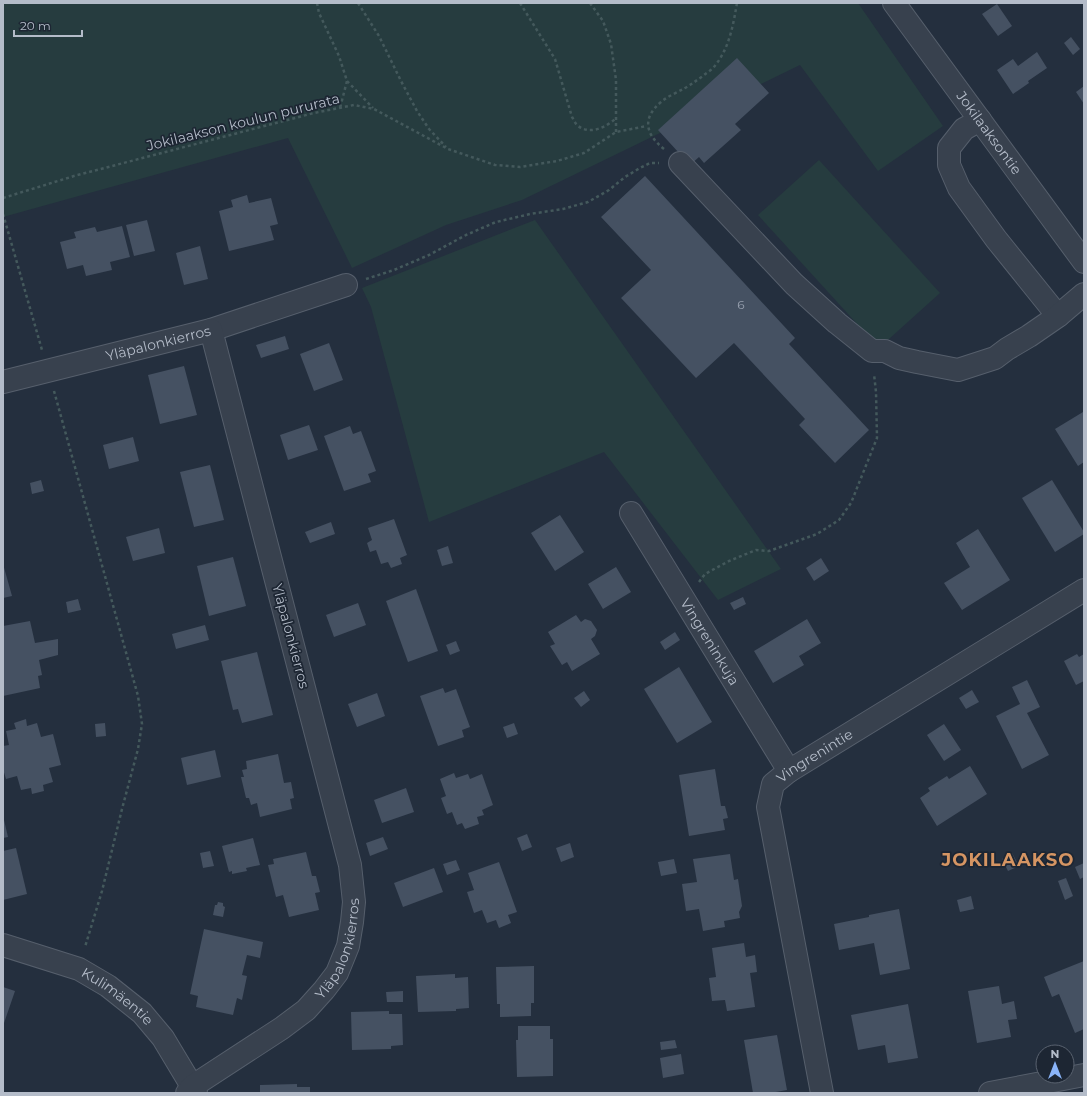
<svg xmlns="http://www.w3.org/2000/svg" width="1087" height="1096" viewBox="0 0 1087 1096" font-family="Montserrat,sans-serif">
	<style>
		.green { fill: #263c3f }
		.building { fill: #455162 }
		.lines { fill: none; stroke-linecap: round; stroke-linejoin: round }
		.minor-casing { stroke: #565f6c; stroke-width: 24 }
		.path { stroke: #44595c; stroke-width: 2.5; stroke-dasharray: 3 3; stroke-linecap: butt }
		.minor { stroke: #38414e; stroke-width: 22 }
		.labels { text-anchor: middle; stroke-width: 3.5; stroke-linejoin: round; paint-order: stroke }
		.number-label { font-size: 12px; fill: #98a1af }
		.street-label { font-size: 14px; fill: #b4bcc9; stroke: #1d2633 }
		.district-label { font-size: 18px; font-weight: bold; letter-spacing: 1px; fill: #d59563; stroke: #1d2633 }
	</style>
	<rect width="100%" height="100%" fill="#242f3e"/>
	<g class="green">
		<polygon points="3,3 858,3 943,126 878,171 800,65 522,200 446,225 352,268 288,138 3,217"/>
		<polygon points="819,160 940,293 879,348 758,215"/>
		<polygon points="535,220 781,569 718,600 604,452 429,522 371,307 362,288"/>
	</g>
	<g class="building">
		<polygon points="997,4 1012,26 998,36 982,14"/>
		<polygon points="1071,37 1080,49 1073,55 1064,43"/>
		<polygon points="1037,52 1047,68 1028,81 1029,83 1013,94 997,70 1013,59 1018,66"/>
		<polygon points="737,58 769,93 735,124 741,130 704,163 699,157 690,165 658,130"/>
		<polygon points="1084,86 1084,104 1076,92"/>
		<polygon points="645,176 795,338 789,344 869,430 835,463 799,425 805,419 734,343 696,378 621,298 651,270 601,217"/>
		<polygon points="247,195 249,203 271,198 278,224 270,226 274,240 229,251 219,211 233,207 231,200"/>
		<polygon points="147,220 155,251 134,256 126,225"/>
		<polygon points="122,226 130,257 110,262 112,270 86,276 83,265 67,269 60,242 76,238 74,232 95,227 97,232"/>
		<polygon points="200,246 208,279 184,285 176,253"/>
		<polygon points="285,336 289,349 261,358 256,345"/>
		<polygon points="329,343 343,380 314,391 300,354"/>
		<polygon points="184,366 197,415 160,424 148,375"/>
		<polygon points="1083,412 1084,413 1084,462 1078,466 1055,429"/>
		<polygon points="309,425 318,450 288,460 280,435"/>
		<polygon points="350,426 353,434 361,431 376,471 368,474 371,482 344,491 324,436"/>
		<polygon points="133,437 139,461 109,469 103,445"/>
		<polygon points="210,465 224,520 194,527 180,472"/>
		<polygon points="41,480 44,491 32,494 30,483"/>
		<polygon points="1052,480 1084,532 1084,534 1055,552 1022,498"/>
		<polygon points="560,515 584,552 555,571 531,533"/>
		<polygon points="394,519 407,555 400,558 402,564 391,568 388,562 381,564 376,550 370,552 367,543 372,540 368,528"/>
		<polygon points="331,522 335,534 310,543 305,532"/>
		<polygon points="159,528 165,553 133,561 126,537"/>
		<polygon points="978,529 1010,580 962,610 944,583 970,567 956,543"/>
		<polygon points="448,546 453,563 442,566 437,550"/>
		<polygon points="233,557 246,606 209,616 197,566"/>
		<polygon points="821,558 829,571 814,581 806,568"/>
		<polygon points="3,564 12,596 3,598"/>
		<polygon points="616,567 631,592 603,609 588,584"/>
		<polygon points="416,589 438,651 408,662 386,601"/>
		<polygon points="743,597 746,604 734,610 730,603"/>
		<polygon points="78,599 81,610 68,613 66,602"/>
		<polygon points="358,603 366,625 334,637 326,615"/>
		<polygon points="576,615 581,622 585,619 591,621 597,630 595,636 591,639 600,654 572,671 567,662 562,665 550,646 555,644 548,632"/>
		<polygon points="807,619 821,643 799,656 804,665 773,683 754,651"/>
		<polygon points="30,621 35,643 58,639 58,655 39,660 42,675 38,676 40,688 3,696 3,626"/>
		<polygon points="205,625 209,640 176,649 172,634"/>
		<polygon points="675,632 680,640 665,650 660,642"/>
		<polygon points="456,641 460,651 450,655 446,645"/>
		<polygon points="257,652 273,715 242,723 238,709 233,710 221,661"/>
		<polygon points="1077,654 1079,657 1084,654 1084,681 1076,685 1064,661"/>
		<polygon points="679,667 712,722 677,743 644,689"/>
		<polygon points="1027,680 1040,707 1027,713 1049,755 1022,769 996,716 1020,704 1012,687"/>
		<polygon points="443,688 445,693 456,689 470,727 462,730 464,737 438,746 420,696"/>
		<polygon points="972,690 979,702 966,709 959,698"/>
		<polygon points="584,691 590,700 581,707 574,698"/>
		<polygon points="377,693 385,716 357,727 348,704"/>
		<polygon points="26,719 27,726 37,723 41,737 53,734 61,765 49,768 53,782 43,785 44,791 32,794 31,788 21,790 17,776 6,779 3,769 3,746 9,745 6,731 16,729 14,723"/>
		<polygon points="105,723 106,736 96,737 95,724"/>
		<polygon points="514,723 518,734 507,738 503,727"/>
		<polygon points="944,724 961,750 944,761 927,735"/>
		<polygon points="215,750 221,777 187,785 181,758"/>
		<polygon points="278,754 284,783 291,782 294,798 290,799 292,809 260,817 257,803 251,805 249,798 246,798 241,777 244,777 242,770 247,769 246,761"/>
		<polygon points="970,766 987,794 937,826 920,798 930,791 928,788 947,776 949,779"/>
		<polygon points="715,769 721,806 725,806 728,818 723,819 725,830 689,836 679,775"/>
		<polygon points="454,773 456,778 468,774 470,779 482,774 493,805 482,810 484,815 477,817 479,824 465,829 462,823 457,825 452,812 447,814 441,798 446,796 440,779"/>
		<polygon points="406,788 414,812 382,823 374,800"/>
		<polygon points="4,820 8,837 3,838 3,821"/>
		<polygon points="527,834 532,847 522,851 517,838"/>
		<polygon points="383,837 388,849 370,856 366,843"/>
		<polygon points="253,838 260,865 246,868 247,871 232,874 232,871 229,872 222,846"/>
		<polygon points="570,843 574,857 561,862 556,848"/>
		<polygon points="16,848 27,894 3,900 3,851"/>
		<polygon points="210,851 214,866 203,868 200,853"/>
		<polygon points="306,852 312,876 316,876 320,892 315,893 319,910 289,917 283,895 276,897 268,865 274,864 273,859"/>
		<polygon points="1012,853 1019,866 1008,871 1002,859"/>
		<polygon points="730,854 734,880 738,879 742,906 739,912 740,918 724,921 725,927 703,931 699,909 686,911 682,884 697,882 693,859"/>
		<polygon points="674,859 677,873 661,876 658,862"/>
		<polygon points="456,860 460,870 447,875 443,864"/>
		<polygon points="499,862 517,912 508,915 511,923 499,928 496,920 487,923 482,910 474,913 467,892 474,890 468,873"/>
		<polygon points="1084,863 1084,877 1080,879 1075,867"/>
		<polygon points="434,868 443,892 403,907 394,883"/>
		<polygon points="1066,878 1073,896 1065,900 1058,881"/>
		<polygon points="971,896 974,909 960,912 957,900"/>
		<polygon points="218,902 223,903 223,906 225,907 223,917 213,915 215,905 217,905"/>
		<polygon points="899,909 910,969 880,975 874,943 839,950 834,924 869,917 869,915"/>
		<polygon points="204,929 263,942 260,958 247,955 242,975 247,976 242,1000 237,998 233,1015 196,1007 198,996 190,994"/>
		<polygon points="744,943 746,957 755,955 757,972 750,973 755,1007 727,1011 725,1000 712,1001 709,978 716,977 712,948"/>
		<polygon points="1084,961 1084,1029 1075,1033 1059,994 1052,997 1044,977"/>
		<polygon points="534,966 534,1003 531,1003 531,1016 500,1017 500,1004 497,1004 496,967"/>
		<polygon points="455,974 455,978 468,977 469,1008 456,1009 456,1011 418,1012 416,976"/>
		<polygon points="999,986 1002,1004 1014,1001 1017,1019 1008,1020 1011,1037 977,1043 968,991"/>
		<polygon points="3,987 15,991 3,1026"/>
		<polygon points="403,991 403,1002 387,1002 386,992"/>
		<polygon points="908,1004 918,1058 888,1063 885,1045 858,1050 851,1015"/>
		<polygon points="389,1011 389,1014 402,1014 403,1045 391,1046 391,1049 352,1050 351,1012"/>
		<polygon points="518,1026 550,1026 550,1039 553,1039 553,1076 517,1077 516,1040 518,1040"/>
		<polygon points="777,1035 787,1090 770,1093 753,1093 744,1040"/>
		<polygon points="675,1040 677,1048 661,1050 660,1042"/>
		<polygon points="681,1054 684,1074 663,1078 660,1058"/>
		<polygon points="297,1084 297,1087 310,1087 310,1093 260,1093 260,1085"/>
	</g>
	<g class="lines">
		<defs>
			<g id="minor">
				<path id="s1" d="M 894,3 L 1084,262"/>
				<polyline points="980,120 964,129 949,148 949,165 959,188 996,239 1058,316"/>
				<polyline points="680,163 794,284 837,323 872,351 885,351 899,358 917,362 958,370 995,358 1007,349 1029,336 1058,316 1084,294"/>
				<path id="s2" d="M 3,382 L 211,330 L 346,285"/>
				<path id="s3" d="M 631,513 L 789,771"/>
				<path id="s4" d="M 3,945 L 79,969 L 108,986 L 142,1013 L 163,1038 L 196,1093"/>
				<path id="s5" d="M 187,1093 L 193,1086 L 282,1028 L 306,1010 L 324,990 L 337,973 L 348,946 L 352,922 L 354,902 L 350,865 L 211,330"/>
				<path id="s6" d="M 822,1093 L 768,807 L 773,784 L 789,771 L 1084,590"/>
				<polyline points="990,1093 1084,1075"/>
			</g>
		</defs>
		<use href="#minor" class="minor-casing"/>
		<g class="path">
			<polyline points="317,3 319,13 339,56 347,81 340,108"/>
			<polyline points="358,3 379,36 401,81 417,111 429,129 446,147"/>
			<path d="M 520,3 L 555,59 L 572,117 C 574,120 575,123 577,125 C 589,136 607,127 616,118"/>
			<polyline points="590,3 603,21 611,44 616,80 616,132"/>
			<polyline points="347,81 373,108"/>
			<path d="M 664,149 C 645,134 642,118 661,102 C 668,96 678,92 685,88 C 692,84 697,80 703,76 C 706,73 710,71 713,68 C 729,50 733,26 737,3"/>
			<polyline points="3,198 74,176 314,113 354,105 374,109 448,149 495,165 520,167 557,161 584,153 616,132 647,126"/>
			<polyline points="3,214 42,350"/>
			<polyline points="366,279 394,270 429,255 466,235 496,222 530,214 563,209 588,202 609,190 625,177 640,168 650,163 659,163"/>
			<polyline points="54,391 138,696 142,724 138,749 122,809 102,891 85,947"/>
			<polyline points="699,582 705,574 729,561 756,550 769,551 817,534 839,520 851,503 877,438 876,392 874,374"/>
		</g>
		<use href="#minor" class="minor"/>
	</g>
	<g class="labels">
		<g class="number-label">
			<text x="741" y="309">6</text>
		</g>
		<g class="street-label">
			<text transform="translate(243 122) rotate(-14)" y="5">Jokilaakson koulun pururata</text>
			<text dy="5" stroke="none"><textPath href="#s1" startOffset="161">Jokilaaksontie</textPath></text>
			<text dy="5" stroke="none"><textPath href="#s2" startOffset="160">Yläpalonkierros</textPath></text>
			<text transform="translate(291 636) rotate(75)" y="5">Yläpalonkierros</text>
			<text dy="5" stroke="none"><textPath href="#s3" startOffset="151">Vingreninkuja</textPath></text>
			<text dy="5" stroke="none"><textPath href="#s6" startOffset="365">Vingrenintie</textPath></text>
			<text dy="5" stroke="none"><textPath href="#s5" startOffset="217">Yläpalonkierros</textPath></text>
			<text dy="5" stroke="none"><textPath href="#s4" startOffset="127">Kulimäentie</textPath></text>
		</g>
		<g class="district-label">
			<text x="1008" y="866">JOKILAAKSO</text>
		</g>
	</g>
	<rect width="1087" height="1096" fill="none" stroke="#b4bcc9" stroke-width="8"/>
	<g transform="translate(1055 1064)"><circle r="19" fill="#1d2633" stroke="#59626f"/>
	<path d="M0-3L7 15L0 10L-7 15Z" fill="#8ab4f8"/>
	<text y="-6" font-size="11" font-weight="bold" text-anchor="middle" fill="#b4bcc9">N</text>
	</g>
	<path d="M14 30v6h68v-6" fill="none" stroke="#b4bcc9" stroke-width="2"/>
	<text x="20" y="30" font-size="12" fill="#b4bcc9" stroke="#1d2633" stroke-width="3" paint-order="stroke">20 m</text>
</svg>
